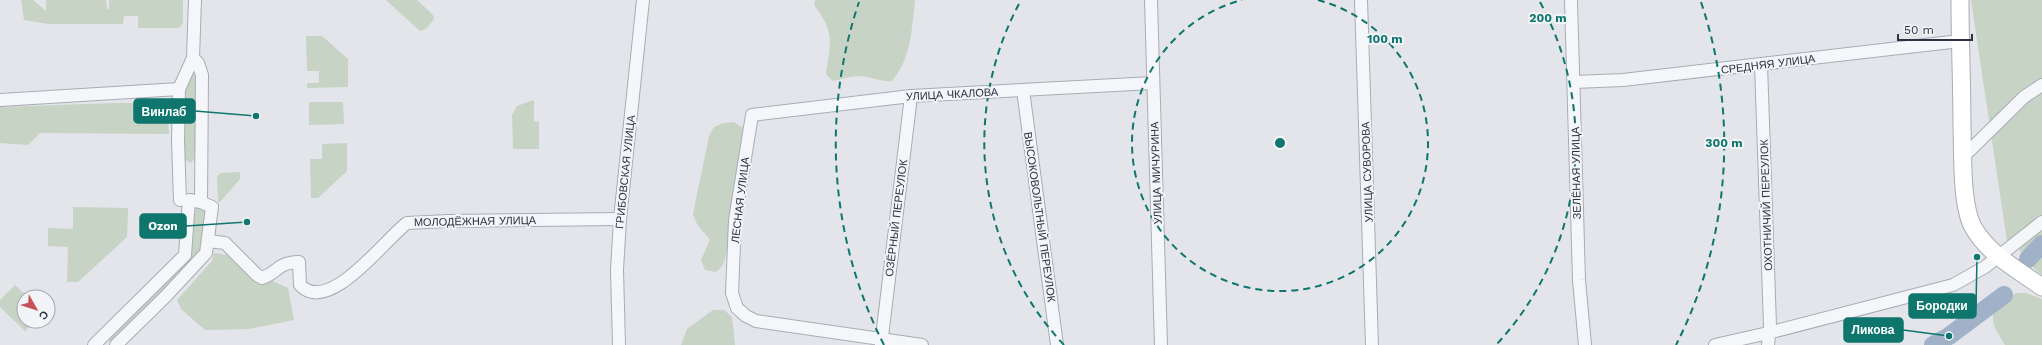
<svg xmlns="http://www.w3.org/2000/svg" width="2042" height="345" viewBox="0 0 2042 345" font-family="'Work Sans',sans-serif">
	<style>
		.green { fill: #c7d3c4 }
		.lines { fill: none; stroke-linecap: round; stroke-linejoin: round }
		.river { stroke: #a0b1c8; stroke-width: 18 }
		.street-casing { stroke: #a8acb4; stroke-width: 14 }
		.secondary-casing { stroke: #a8acb4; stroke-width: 19 }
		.street { stroke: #f5f6f9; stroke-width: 12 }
		.secondary { stroke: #fff; stroke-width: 17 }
		.ring { fill: none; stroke: #0f766e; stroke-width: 2; stroke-dasharray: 7 5 }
		.labels { text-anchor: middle; stroke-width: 4; stroke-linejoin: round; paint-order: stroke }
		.street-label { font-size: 11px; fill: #2c3241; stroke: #f2f4f7 }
		.centre { fill: #0f766e; stroke: #f2f4f7; stroke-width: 2 }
		.ring-label { font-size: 12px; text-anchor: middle; font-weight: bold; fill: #0f766e; stroke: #f2f4f7; stroke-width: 4; stroke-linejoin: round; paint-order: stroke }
		.leader { fill: none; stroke: #0f766e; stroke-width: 1.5 }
		.callout-dot { fill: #0f766e; stroke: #f2f4f7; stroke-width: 1.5 }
		.callout { fill: #0f766e; stroke: #0f766e; stroke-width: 1.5 }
		.callout-label { font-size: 12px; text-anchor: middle; font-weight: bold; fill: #fff }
	</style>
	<rect width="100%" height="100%" fill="#e3e5ea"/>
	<g class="green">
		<polygon points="21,0 33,0 46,11 46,0 106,0 107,9 109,9 109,0 183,0 183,23 179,28 138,28 138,16 124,16 123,24 48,24 24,20"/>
		<polygon points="386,0 417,0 433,15 434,19 426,29 420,31"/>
		<path d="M 815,0 L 915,0 C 912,28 911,59 892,81 C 881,82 872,77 861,76 C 851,76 842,79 833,81 L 826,74 C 831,40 835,33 814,5 Z"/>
		<polygon points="1971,0 2042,0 2042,215 2007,241"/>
		<polygon points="306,36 322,36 348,59 348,87 307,88 307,83 319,83 319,71 307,71"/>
		<path d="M 194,74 L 197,76 L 195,158 L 191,163 L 184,159 C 184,142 179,83 194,74 Z"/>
		<polygon points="534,100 534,121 539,122 539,149 513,149 512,115 517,106"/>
		<polygon points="309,102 343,102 344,124 309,125"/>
		<polygon points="114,103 157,103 159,117 168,118 169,134 40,133 28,145 0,143 0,107"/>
		<polygon points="734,122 743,128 726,255 723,265 716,272 705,270 701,260 710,240 697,224 693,214 709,136 714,127 724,123"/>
		<polygon points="347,143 347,171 318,198 311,198 310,159 322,159 322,144"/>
		<polygon points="240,172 240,179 220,202 218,202 217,177 221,173"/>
		<polygon points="192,206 200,206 208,210 202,252 112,344 106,337 188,256"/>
		<polygon points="73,207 128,208 127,237 78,282 67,282 68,247 48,246 48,228 73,229"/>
		<polygon points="2042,230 2042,275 2025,260 2017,245"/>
		<polygon points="214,253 227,255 257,283 270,280 288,288 294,320 249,329 205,330 181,309 177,300 212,261"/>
		<polygon points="15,285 28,297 24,297 24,321 35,321 25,331 0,307 0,300"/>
		<path d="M 2016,293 L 2026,293 L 2042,299 L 2042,345 L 2005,345 C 1996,329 1987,321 1998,303 L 2008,300 Z"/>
		<polygon points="713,310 724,310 732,317 735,345 681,345 687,329"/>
	</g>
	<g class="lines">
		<g class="river">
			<polyline points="2028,259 2042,244"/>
			<polyline points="1933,345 1949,336 2004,295"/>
		</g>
		<defs>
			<g id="street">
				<polyline points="1151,0 1161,345"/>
				<polyline points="1361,0 1372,345"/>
				<polyline points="1571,0 1579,280 1585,345"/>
				<polyline points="193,58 198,63 202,75 201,202"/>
				<polyline points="1761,65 1770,326 1768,345"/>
				<polyline points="1574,82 1623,80 1960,41"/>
				<polyline points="1023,90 1057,345"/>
				<polyline points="0,100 179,89"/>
				<polyline points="1963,157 2024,97 2042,85"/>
				<polyline points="180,200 178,141 179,89 193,58 195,0"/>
				<path d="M 208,241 L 225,243 L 257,275 L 262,278 C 280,272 275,263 299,262 L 300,285 C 329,316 385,239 407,223 L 448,221 L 620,219"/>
				<polyline points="94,345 185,255 189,200 201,202 212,207 206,253 165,297 116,345"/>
				<polyline points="619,345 617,270 620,219 643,0"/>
				<polyline points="881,345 911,96"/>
				<polyline points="922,345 756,321 746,316 737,308 732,293 735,220 752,115 911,96 1153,83"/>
				<polyline points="1715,345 1768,333 1953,285 1985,267 2042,222"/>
			</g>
			<path id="secondary" d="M 1960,0 C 1960,43 1962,85 1962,128 C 1963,154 1961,205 1973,227 C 1988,254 2018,270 2042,287"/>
		</defs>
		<use href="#street" class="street-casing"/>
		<use href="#secondary" class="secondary-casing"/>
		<use href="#street" class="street"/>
		<use href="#secondary" class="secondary"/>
	</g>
	<g class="ring">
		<path d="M1318 0A148 148 0 1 1 1242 0"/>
		<path d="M1064 345A296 296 0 0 1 1020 2M1540 2A296 296 0 0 1 1496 345"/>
		<path d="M884 345A444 444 0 0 1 859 2M1701 2A444 444 0 0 1 1676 345"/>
	</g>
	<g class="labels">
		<g class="street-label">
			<text transform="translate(1768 64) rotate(-7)" y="4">СРЕДНЯЯ УЛИЦА</text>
			<text transform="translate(952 94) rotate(-3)" y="4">УЛИЦА ЧКАЛОВА</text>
			<text transform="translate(625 172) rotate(-84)" y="4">ГРИБОВСКАЯ УЛИЦА</text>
			<text transform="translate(1367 172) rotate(-92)" y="4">УЛИЦА СУВОРОВА</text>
			<text transform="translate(1156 173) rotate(-92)" y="4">УЛИЦА МИЧУРИНА</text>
			<text transform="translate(1576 173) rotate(-91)" y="4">ЗЕЛЁНАЯ УЛИЦА</text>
			<text transform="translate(740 200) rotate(-83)" y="4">ЛЕСНАЯ УЛИЦА</text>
			<text transform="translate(1766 205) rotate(-92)" y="4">ОХОТНИЧИЙ ПЕРЕУЛОК</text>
			<text transform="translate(1040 217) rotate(82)" y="4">ВЫСОКОВОЛЬТНЫЙ ПЕРЕУЛОК</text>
			<text transform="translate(896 218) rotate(-83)" y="4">ОЗЁРНЫЙ ПЕРЕУЛОК</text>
			<text transform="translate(475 221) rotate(-1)" y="4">МОЛОДЁЖНАЯ УЛИЦА</text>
		</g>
	</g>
	<circle cx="1280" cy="143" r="6" class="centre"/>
	<g class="ring-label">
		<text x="1548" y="22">200 m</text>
		<text x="1385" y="43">100 m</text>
		<text x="1724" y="147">300 m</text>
	</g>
	<path class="leader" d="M256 116L195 111M247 222L186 226M1977 257L1976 306M1949 336L1903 330"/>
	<g class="callout-dot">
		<circle cx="256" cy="116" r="4"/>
		<circle cx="247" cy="222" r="4"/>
		<circle cx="1977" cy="257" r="4"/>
		<circle cx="1949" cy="336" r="4"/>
	</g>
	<g class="callout">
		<rect x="134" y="99" width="61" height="24" rx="4"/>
		<rect x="140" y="214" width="46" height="24" rx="4"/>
		<rect x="1909" y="294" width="67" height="24" rx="4"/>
		<rect x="1844" y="318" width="59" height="24" rx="4"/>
	</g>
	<g class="callout-label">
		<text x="164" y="116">Винлаб</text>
		<text x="163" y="230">Ozon</text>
		<text x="1942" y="310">Бородки</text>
		<text x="1873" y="334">Ликова</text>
	</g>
	<g transform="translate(36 309) rotate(129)"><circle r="19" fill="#f2f4f7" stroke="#a3a6ae"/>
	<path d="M0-3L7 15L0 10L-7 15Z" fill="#c7505b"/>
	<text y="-6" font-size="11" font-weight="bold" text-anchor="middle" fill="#2c3241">С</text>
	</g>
	<path d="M1898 34v6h74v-6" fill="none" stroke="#2c3241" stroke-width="2"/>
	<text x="1904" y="34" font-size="12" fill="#2c3241" stroke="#f2f4f7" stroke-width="3" paint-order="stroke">50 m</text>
</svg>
